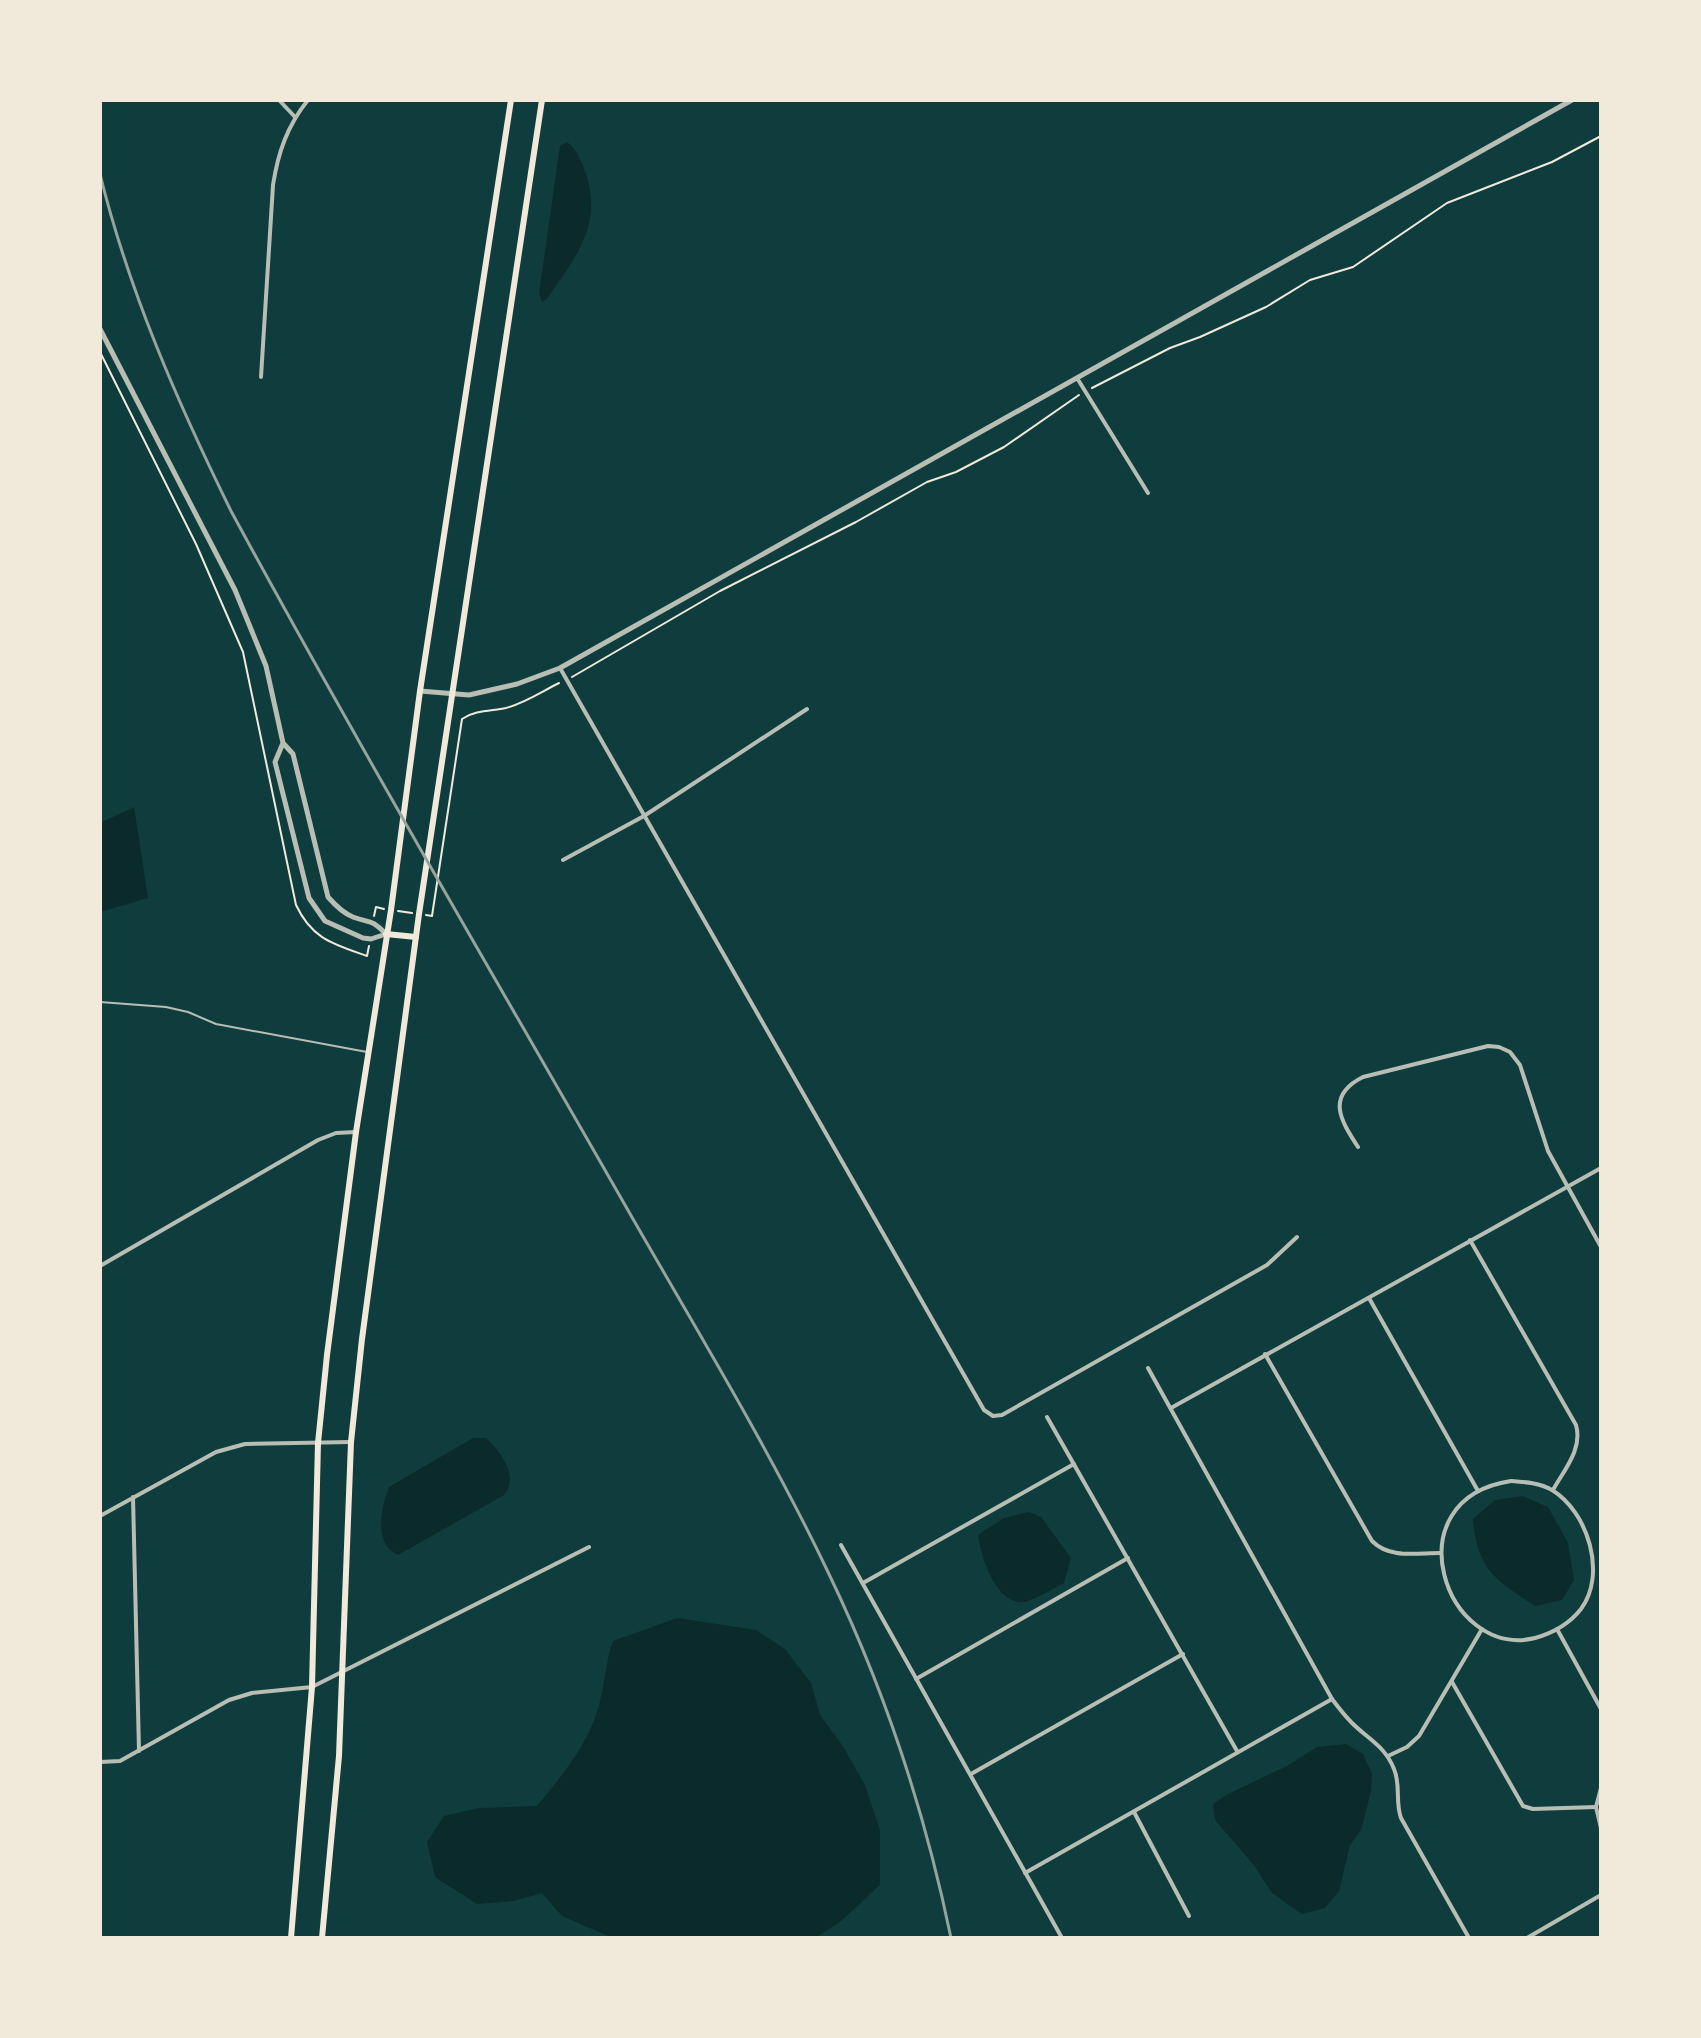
<svg xmlns="http://www.w3.org/2000/svg" width="1701" height="2038" viewBox="0 0 1701 2038" font-family="Lato,sans-serif">
	<style>
		.water { fill: #0a2a2b }
		.lines { fill: none; stroke-linecap: round; stroke-linejoin: round }
		.path { stroke: #f1e9da; stroke-width: 2 }
		.service { stroke: #b8beb3; stroke-width: 2 }
		.minor { stroke: #b8beb3; stroke-width: 4 }
		.tertiary { stroke: #b8beb3; stroke-width: 5 }
		.secondary { stroke: #f1e9da; stroke-width: 6 }
		.rail { stroke: #97a49c; stroke-width: 3 }
	</style>
	<rect width="100%" height="100%" fill="#0f3d3e"/>
	<g class="water">
		<path d="M 567,142 C 577,149 582,163 586,174 C 603,227 575,257 547,299 L 542,302 L 539,294 L 560,146 Z"/>
		<polygon points="134,807 148,898 100,912 100,823"/>
		<path d="M 473,1438 L 486,1438 C 500,1451 520,1477 504,1495 L 398,1555 C 373,1544 381,1507 389,1487 Z"/>
		<path d="M 1523,1496 L 1548,1507 L 1568,1543 L 1574,1580 L 1562,1600 L 1535,1606 C 1496,1580 1477,1570 1473,1519 L 1495,1500 Z"/>
		<path d="M 1029,1512 L 1041,1517 L 1071,1558 L 1064,1583 C 1054,1588 1033,1601 1024,1602 C 996,1605 981,1557 978,1535 L 1004,1518 Z"/>
		<path d="M 677,1618 L 756,1630 L 785,1649 L 811,1683 L 820,1715 L 842,1745 L 865,1785 L 880,1831 L 880,1885 L 840,1922 L 815,1938 L 613,1938 L 562,1916 L 542,1893 L 514,1901 L 477,1904 L 435,1877 L 427,1842 L 444,1816 L 479,1808 L 537,1806 C 561,1777 587,1746 598,1709 C 605,1686 605,1663 613,1641 Z"/>
		<polygon points="1346,1744 1363,1754 1372,1774 1371,1791 1361,1830 1350,1845 1339,1891 1325,1908 1302,1914 1272,1893 1253,1864 1215,1820 1213,1804 1228,1794 1287,1766 1317,1747"/>
	</g>
	<g class="lines">
		<g class="path">
			<path d="M 100,352 L 196,544 L 243,652 L 296,905 C 312,939 333,944 367,956 L 369,946"/>
			<polyline points="1092,388 1170,348 1200,337 1266,307 1310,280 1353,267 1447,203 1552,162 1601,136"/>
			<polyline points="572,677 720,591 856,522 927,482 956,472 1004,447 1079,395"/>
			<polyline points="398,911 412,913"/>
			<path d="M 426,915 L 432,916 L 462,719 C 475,710 491,711 506,708 C 525,703 541,692 559,683"/>
			<polyline points="374,916 376,907 384,909"/>
		</g>
		<polyline class="service" points="100,1002 166,1007 188,1012 216,1024 367,1052"/>
		<g class="minor">
			<polyline points="279,100 295,117"/>
			<path d="M 261,377 L 273,185 C 278,153 287,126 308,100"/>
			<polyline points="1077,378 1148,493"/>
			<polyline points="560,668 984,1410 993,1416 1002,1415 1267,1265 1297,1237"/>
			<polyline points="563,860 644,816 807,709"/>
			<path d="M 1358,1147 C 1341,1121 1325,1096 1363,1077 L 1488,1046 L 1499,1047 L 1510,1052 L 1520,1065 L 1548,1151 L 1601,1247"/>
			<path d="M 1470,1240 L 1576,1425 C 1583,1449 1564,1470 1553,1490"/>
			<polyline points="100,1266 318,1140 336,1133 356,1132"/>
			<polyline points="1369,1298 1478,1491"/>
			<path d="M 1265,1354 L 1372,1541 C 1390,1559 1416,1553 1440,1553"/>
			<path d="M 1148,1368 L 1332,1699 C 1338,1707 1345,1716 1352,1723 C 1368,1739 1385,1746 1394,1769 C 1401,1785 1395,1802 1401,1818 L 1469,1938"/>
			<polyline points="1171,1408 1601,1168"/>
			<polyline points="1047,1417 1237,1751"/>
			<path d="M 1511,1481 C 1525,1482 1540,1483 1552,1490 C 1588,1512 1607,1574 1581,1609 C 1570,1623 1553,1633 1535,1638 C 1445,1660 1391,1499 1511,1481 Z"/>
			<polyline points="133,1497 139,1751"/>
			<polyline points="100,1516 216,1452 245,1444 351,1442"/>
			<polyline points="841,1545 1062,1938"/>
			<polyline points="863,1583 1074,1464"/>
			<polyline points="1557,1629 1601,1709"/>
			<polyline points="916,1679 1128,1558"/>
			<polyline points="1452,1682 1523,1806 1533,1809 1596,1807"/>
			<polyline points="1388,1756 1407,1747 1419,1736 1482,1629"/>
			<polyline points="100,1762 120,1761 229,1700 252,1693 312,1687 589,1547"/>
			<polyline points="971,1774 1183,1654"/>
			<polyline points="1601,1788 1596,1807 1601,1828"/>
			<polyline points="1134,1812 1189,1916"/>
			<polyline points="1025,1873 1332,1699"/>
			<polyline points="1527,1938 1601,1895"/>
		</g>
		<g class="tertiary">
			<path d="M 100,329 L 235,590 L 266,666 L 283,743 L 293,754 L 328,897 C 335,905 343,913 353,917 C 372,924 370,918 386,934 L 371,939 L 363,938 L 325,921 L 309,898 L 275,762 L 283,743"/>
			<polyline points="420,691 469,695 517,684 560,668 1572,100"/>
		</g>
		<g class="secondary">
			<polyline points="386,934 416,937"/>
			<polyline points="291,1938 312,1687 318,1443 327,1355 356,1132 391,910 420,691 511,100"/>
			<polyline points="322,1938 339,1756 351,1442 362,1339 419,914 542,100"/>
		</g>
		<path class="rail" d="M 100,174 C 129,292 178,403 231,511 C 358,745 493,974 625,1205 C 694,1326 768,1446 828,1572 C 884,1688 925,1812 951,1938"/>
	</g>
	<rect width="1701" height="2038" fill="none" stroke="#f1e9da" stroke-width="204"/>
</svg>
